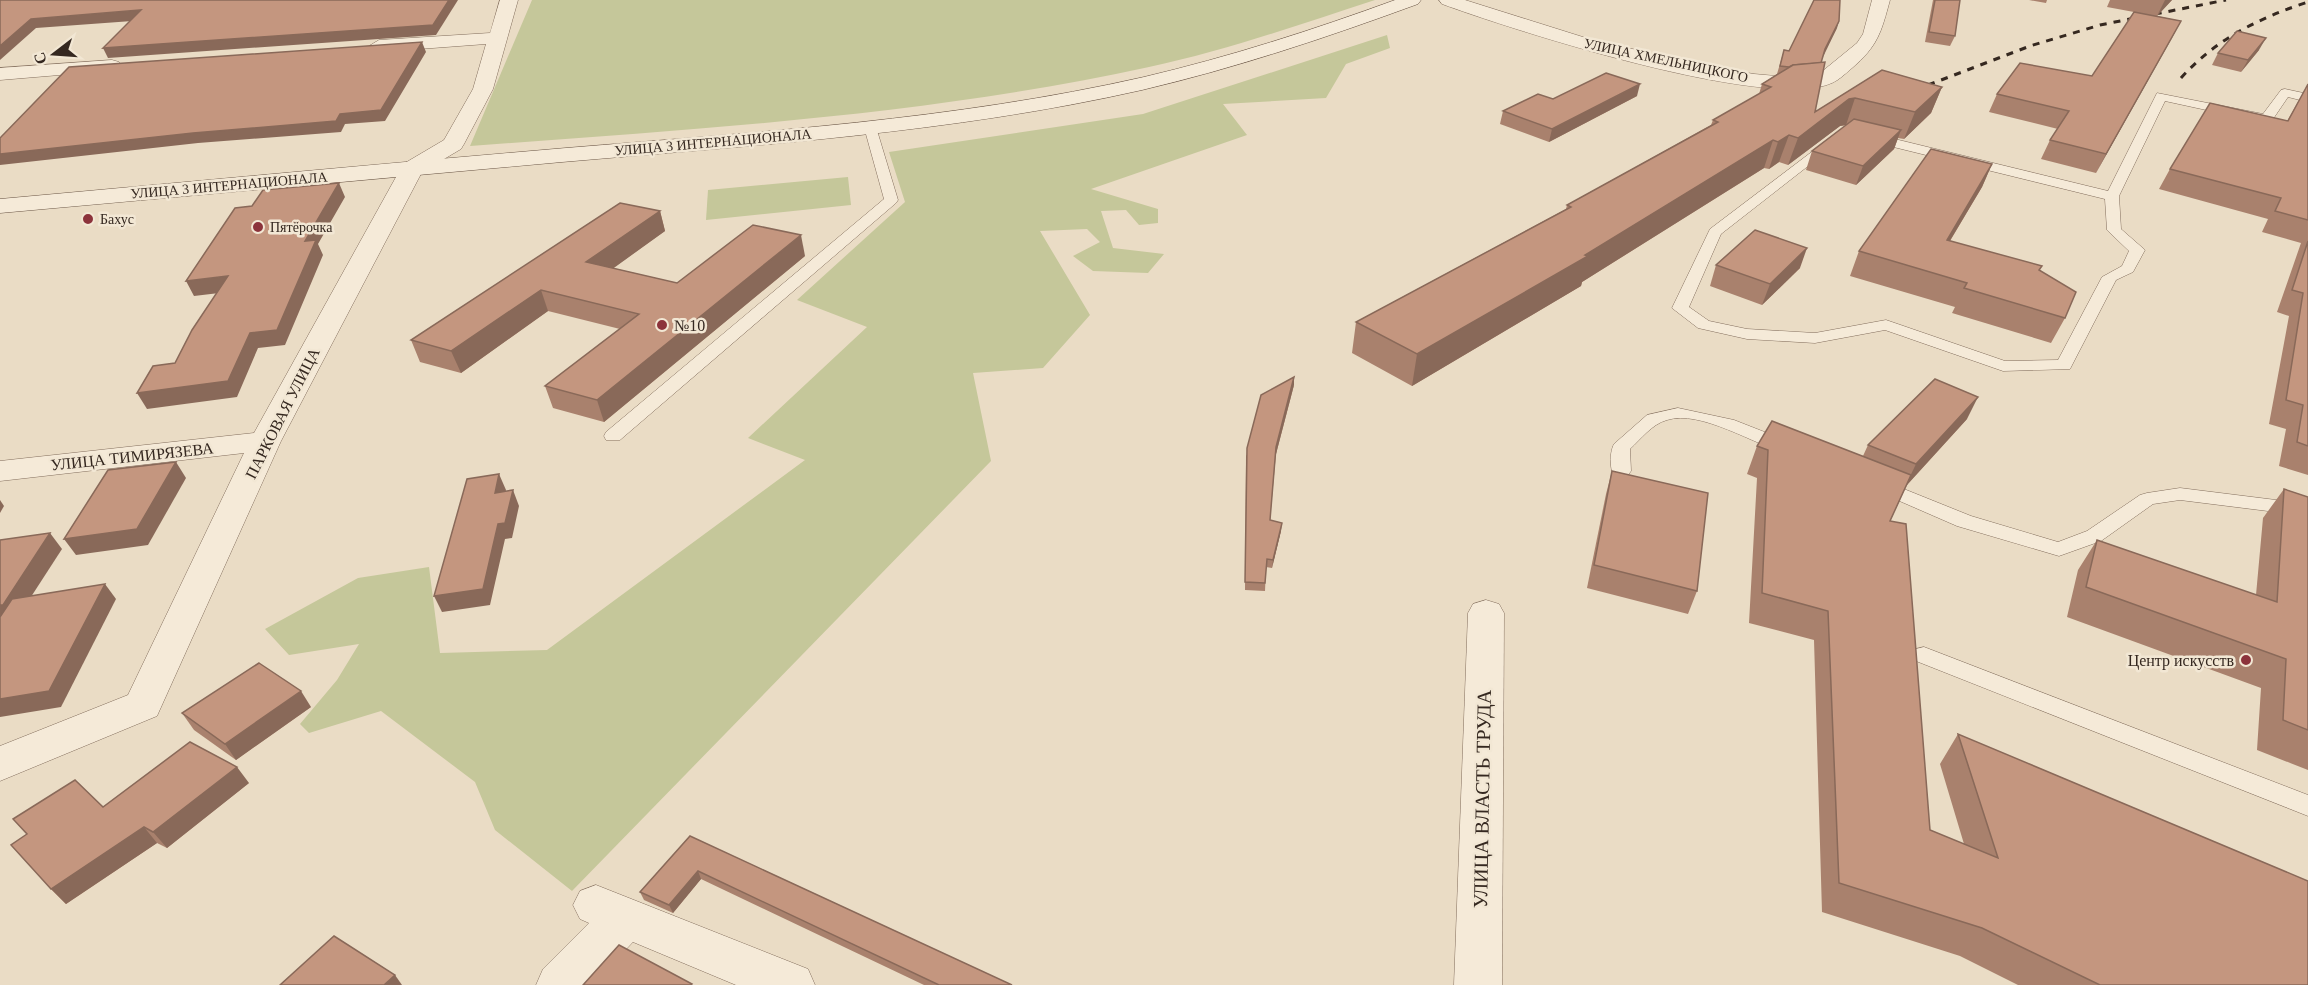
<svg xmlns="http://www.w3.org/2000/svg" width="2308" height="985" viewBox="0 0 2308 985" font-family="'Times New Roman',serif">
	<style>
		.green { fill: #c5c79a }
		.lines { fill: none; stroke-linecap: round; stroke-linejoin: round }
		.service-casing { stroke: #836e5d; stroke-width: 1 }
		.minor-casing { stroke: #836e5d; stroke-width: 1 }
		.secondary-casing { stroke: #655040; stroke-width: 1 }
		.service { fill: #f5ead8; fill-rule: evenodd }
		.minor { fill: #f5ead8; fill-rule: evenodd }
		.secondary { fill: #f5ead8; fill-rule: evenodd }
		.rail { stroke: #352820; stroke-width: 3; stroke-dasharray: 7 7; stroke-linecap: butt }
		.wall { fill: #a9816d }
		.shaded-wall { fill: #896959 }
		.building { fill: #c4967f; stroke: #896959; stroke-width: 1.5 }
		.poi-dot { fill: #8c333b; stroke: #f2e7d4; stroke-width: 2 }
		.labels { text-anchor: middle; stroke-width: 5; stroke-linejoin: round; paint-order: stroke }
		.far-street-label { font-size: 14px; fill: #352820; stroke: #f2e7d4 }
		.far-poi-label { font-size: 14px; fill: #352820; stroke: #f2e7d4; text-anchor: start }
		.poi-label { font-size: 16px; fill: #352820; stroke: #f2e7d4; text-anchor: start }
		.street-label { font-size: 16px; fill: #352820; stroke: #f2e7d4 }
		.near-street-label { font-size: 20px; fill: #352820; stroke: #f2e7d4 }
	</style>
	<rect width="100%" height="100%" fill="#eadcc5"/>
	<g class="green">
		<path d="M 532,0 L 1375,0 C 1301,24 1225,51 1149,67 C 925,116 697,129 470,146 Z"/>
		<polygon points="1387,35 1390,48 1346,64 1326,98 1223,104 1247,135 1091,189 1158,209 1158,223 1139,225 1126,210 1101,211 1113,248 1164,254 1148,273 1093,271 1073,256 1100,242 1087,229 1040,231 1090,315 1043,368 973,373 991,461 572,891 495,830 475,782 381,711 309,733 300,724 337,680 359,644 289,655 265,629 358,578 429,567 440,653 547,650 805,460 748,438 867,327 797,300 905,202 889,152 1143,114"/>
		<polygon points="848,177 851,205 706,220 708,190"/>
	</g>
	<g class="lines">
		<defs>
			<g id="service">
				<polygon points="2285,89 2308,94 2308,102 2288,97 2271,122 2266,123 2165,101 2119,196 2121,229 2145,250 2133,272 2116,280 2070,369 2003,371 1885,330 1815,343 1747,339 1698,328 1672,308 1710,229 1830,138 1837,142 1835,145 1721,234 1689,307 1709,321 1747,329 1815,333 1886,320 2005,361 2058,360 2102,277 2122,266 2129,251 2107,230 2105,199 1865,140 1865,134 1870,133 2108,191 2157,93 2263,114 2281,90"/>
				<polygon points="870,123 876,127 898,200 896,203 620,440 606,440 604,436 606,432 884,199 864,127"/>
				<path d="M 1678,408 L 1734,420 L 1795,444 L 1797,448 L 1788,454 C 1755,445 1700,409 1667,420 C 1652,424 1641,439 1630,449 L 1631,471 L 1628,475 L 1614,475 C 1609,468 1610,451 1614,444 L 1647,415 Z"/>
				<polygon points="1879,479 1971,516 2058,542 2087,531 2140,495 2147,493 2180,488 2308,504 2308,516 2180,500 2153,504 2101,541 2059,556 1957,526 1872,489 1869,485 1872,481"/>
				<polygon points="1924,647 2308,795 2308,816 1916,661 1913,655 1916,649"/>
			</g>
			<g id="minor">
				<polygon points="500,0 518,0 493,89 464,144 461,149 422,172 281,441 157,716 0,781 0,746 128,695 244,453 0,481 0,461 254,433 401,168 405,163 444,140 473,89 486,44 379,52 369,46 379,40 490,33"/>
				<path d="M 1439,0 L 1465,0 L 1586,38 L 1700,65 L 1754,74 L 1798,78 L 1819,74 L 1857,43 L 1863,34 L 1872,0 L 1890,0 C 1881,33 1878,46 1851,69 C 1845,74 1839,80 1832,83 C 1768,112 1513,30 1442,4 Z"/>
				<polygon points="112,60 119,62 122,66 119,70 0,80 0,68"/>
				<polygon points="1486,600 1499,604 1504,613 1502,985 1454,985 1468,613 1473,604"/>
				<polygon points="596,885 808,969 815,985 736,985 633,942 592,985 536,985 543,969 589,923 580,919 573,905 580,891"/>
			</g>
			<path id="secondary" d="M 1395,0 L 1421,0 L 1418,4 C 1328,37 1236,68 1142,90 C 952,133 756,145 562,162 C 374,179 187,196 0,213 L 0,199 C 189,182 377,164 566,148 C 759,132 954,120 1144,77 C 1229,57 1313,30 1395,0 Z"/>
		</defs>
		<use href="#service" class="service-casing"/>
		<use href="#minor" class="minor-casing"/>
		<use href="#secondary" class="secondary-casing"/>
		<use href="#service" class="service"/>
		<use href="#minor" class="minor"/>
		<use href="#secondary" class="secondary"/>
		<g class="rail">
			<path d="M 2181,78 C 2216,39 2259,18 2308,2"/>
			<polyline points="1915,90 2030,46 2100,25 2226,0"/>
		</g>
	</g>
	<g class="wall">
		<polygon points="1933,0 1960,0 1955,36 1950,46 1925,42"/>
		<polygon points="2029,0 2047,0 2046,3"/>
		<polygon points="2110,0 2172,0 2157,16 2181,21 2096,173 2041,159 2050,140 2058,129 1989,112 1997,94 2092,76 2134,12 2107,7"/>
		<polygon points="1837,28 1823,55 1821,63 1815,112 1882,70 1942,87 1931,113 1904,139 1898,138 1894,149 1856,185 1806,170 1812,151 1846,125 1840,126 1788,165 1779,162 1769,169 1764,168 1582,282 1581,286 1412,386 1352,353 1356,322 1566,209 1567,205 1711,125 1713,120 1759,94 1762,84 1777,74 1784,50 1789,51"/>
		<polygon points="2259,50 2241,72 2212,65 2218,53"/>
		<polygon points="2308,84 2308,475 2279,466 2286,429 2269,424 2289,316 2277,312 2301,243 2262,232 2268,219 2159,189 2170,169 2287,121"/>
		<polygon points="1637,96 1549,142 1500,124 1503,111 1553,99"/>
		<polygon points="1992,164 1982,187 1950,241 2040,270 2065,318 2051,343 1952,313 1955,307 1850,276 1859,251"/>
		<polygon points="660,211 665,231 613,268 677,283 805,256 604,422 553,408 545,386 620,329 548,311 461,373 420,362 411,340"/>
		<polygon points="1716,265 1800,268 1762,305 1710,286"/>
		<polygon points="1294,385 1276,454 1270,520 1281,531 1272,568 1266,567 1265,591 1245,590 1246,456"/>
		<polygon points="1967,419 1907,485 1890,521 1930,830 1964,844 1940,764 1958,734 2308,985 2018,985 1960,956 1822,912 1814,640 1749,623 1757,478 1747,474 1757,446 1863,456 1868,445"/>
		<polygon points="1612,471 1697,591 1688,614 1587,588 1606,494"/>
		<polygon points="2284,489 2308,497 2308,770 2257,750 2261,688 2067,617 2078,570 2097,540 2256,595 2263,518"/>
		<polygon points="311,707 236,760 194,730 182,713"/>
		<polygon points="249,783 167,848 157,843 66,904 51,889 103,807"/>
		<polygon points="690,836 1012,985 924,985 701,879 673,913 644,900 640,892"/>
	</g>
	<g class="shaded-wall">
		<polygon points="449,0 458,0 436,35 108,58 103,48"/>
		<polygon points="2165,0 2172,0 2157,16"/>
		<polygon points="141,10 146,20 36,28 0,60 0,46 31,19"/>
		<polygon points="1839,21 1837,28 1823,57 1825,49"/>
		<polygon points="2181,21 2172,38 2096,173 2106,154"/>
		<polygon points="2266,38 2259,50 2241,72 2248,60"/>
		<polygon points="422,42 426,52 385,121 345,124 341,132 198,143 0,165 0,154 340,114"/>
		<polygon points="1640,84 1637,96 1549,142 1552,129"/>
		<polygon points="1942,87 1931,113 1904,139 1915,112"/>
		<polygon points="1855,98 1846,125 1840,126 1788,165 1798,138 1849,99"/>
		<polygon points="1901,130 1894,149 1856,185 1863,166"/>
		<polygon points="1789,135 1779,162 1769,169 1778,142"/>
		<polygon points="1773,140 1764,168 1582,282 1581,286 1412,386 1417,354 1585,255"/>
		<polygon points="1992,164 1982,187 1936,264 1947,240"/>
		<polygon points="339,183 345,197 318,244 323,255 285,345 258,348 237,397 147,409 137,393 250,333"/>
		<polygon points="660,211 665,231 593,283 586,262"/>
		<polygon points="801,235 805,256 604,422 597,400"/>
		<polygon points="1807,248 1800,268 1762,305 1770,284"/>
		<polygon points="228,276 236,291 194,296 186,281"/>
		<polygon points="541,290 548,311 461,373 451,351"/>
		<polygon points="1294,377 1294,385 1276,454 1276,447"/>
		<polygon points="1978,397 1967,419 1905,487 1916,464"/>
		<polygon points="176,462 186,478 148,545 76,555 64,539"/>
		<polygon points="499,474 506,490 502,508 495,493"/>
		<polygon points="513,490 519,506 512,538 505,539 490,605 442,612 434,596 498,524"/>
		<polygon points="0,500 4,506 0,513"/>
		<polygon points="1282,523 1281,531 1272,568 1273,560"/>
		<polygon points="50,533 62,549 16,620 0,623 0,605"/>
		<polygon points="105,584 116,599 61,707 0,717 0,699"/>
		<polygon points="301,691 311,707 236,760 225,744"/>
		<polygon points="237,767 249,783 167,848 153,832"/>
		<polygon points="144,827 157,843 66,904 51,889"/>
		<polygon points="698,871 701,879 673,913 669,905"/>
		<polygon points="395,975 402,985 384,985"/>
	</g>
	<g class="building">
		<polygon points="0,0 449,0 433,25 103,48 141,10 31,19 0,46"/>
		<polygon points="1814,0 1840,0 1839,21 1825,49 1821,63 1793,65 1789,67 1780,66 1784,50 1789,51"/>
		<polygon points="1935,0 1960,0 1955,36 1929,32"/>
		<polygon points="2134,12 2181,21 2106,154 2050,140 2069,111 1997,94 2020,63 2092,76"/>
		<polygon points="2237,31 2266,38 2248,60 2218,53"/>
		<polygon points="422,42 381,110 340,114 336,121 193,133 0,154 0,138 69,67"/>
		<polygon points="1825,62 1815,112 1882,70 1942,87 1915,112 1855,98 1849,99 1798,138 1789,135 1778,142 1773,140 1585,255 1588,256 1417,354 1356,322 1571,207 1567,205 1718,122 1713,120 1771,87 1762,84 1793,65"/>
		<polygon points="1606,73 1640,84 1552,129 1503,111 1538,94 1553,99"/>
		<polygon points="2308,84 2308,220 2275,211 2281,198 2170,169 2210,103 2288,121"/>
		<polygon points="1854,119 1901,130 1863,166 1812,151"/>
		<polygon points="1931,149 1992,164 1947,240 2042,266 2039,270 2076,292 2065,318 1964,288 1967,283 1859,251"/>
		<polygon points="339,183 305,241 316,240 277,330 250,333 228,381 137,393 153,366 175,363 192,330 228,276 186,281 235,208 252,206 263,190"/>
		<polygon points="620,203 660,211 586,262 677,283 753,225 801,235 597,400 545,386 639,314 541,290 451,351 411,340"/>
		<polygon points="1755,230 1807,248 1770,284 1716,265"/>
		<polygon points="2308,241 2308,446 2297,442 2303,405 2286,400 2303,293 2292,290"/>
		<polygon points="1294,377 1276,447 1270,520 1282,523 1273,560 1267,559 1265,583 1245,582 1247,448 1261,395"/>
		<polygon points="1935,379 1978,397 1916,464 1868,445"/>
		<polygon points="1772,421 1911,475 1890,521 1906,524 1930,830 1998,858 1958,734 2308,881 2308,985 2100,985 1982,928 1839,883 1828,611 1762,593 1768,450 1757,446"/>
		<polygon points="176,462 137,529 64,539 108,470"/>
		<polygon points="1612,471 1708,493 1697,591 1594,565"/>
		<polygon points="499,474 495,493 513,490 505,523 498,524 483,589 434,596 467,479"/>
		<polygon points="2284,489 2308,497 2308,730 2283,720 2286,659 2086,587 2097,540 2277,602"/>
		<polygon points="50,533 3,605 0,605 0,540"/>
		<polygon points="105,584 49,691 0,699 0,617 12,599"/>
		<polygon points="259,663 301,691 225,744 182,713"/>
		<polygon points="190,742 237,767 153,832 144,827 51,889 11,845 27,834 13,819 75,780 103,807"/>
		<polygon points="690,836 1012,985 939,985 698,871 669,905 640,892"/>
		<polygon points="334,936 395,975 384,985 280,985"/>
		<polygon points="619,945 692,984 691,985 583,985"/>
	</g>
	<g class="poi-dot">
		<circle cx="88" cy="219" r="6"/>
		<circle cx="258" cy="227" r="6"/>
		<circle cx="662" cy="325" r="6"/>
		<circle cx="2246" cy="660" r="6"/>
	</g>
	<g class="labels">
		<g class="far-street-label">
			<text transform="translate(1666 60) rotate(12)" y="5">УЛИЦА ХМЕЛЬНИЦКОГО</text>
			<text transform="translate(713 142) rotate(-5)" y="5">УЛИЦА 3 ИНТЕРНАЦИОНАЛА</text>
			<text transform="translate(229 185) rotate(-5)" y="5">УЛИЦА 3 ИНТЕРНАЦИОНАЛА</text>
		</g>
		<g class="far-poi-label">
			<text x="100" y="224">Бахус</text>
			<text x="270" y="232">Пятёрочка</text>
		</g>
		<g class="poi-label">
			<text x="674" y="331">№10</text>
			<text x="2234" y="666" text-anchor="end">Центр искусств</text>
		</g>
		<g class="street-label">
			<text transform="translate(282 413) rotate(-63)" y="6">ПАРКОВАЯ УЛИЦА</text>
			<text transform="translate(132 456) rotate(-6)" y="6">УЛИЦА ТИМИРЯЗЕВА</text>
		</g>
		<g class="near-street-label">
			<text transform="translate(1482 799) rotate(-89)" y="7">УЛИЦА ВЛАСТЬ ТРУДА</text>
		</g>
	</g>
	<g transform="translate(54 54) rotate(253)" stroke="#f2e7d4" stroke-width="4.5" paint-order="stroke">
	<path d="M0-4.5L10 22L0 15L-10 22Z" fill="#352820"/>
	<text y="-9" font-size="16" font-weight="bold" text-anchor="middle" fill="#352820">С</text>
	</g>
</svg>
